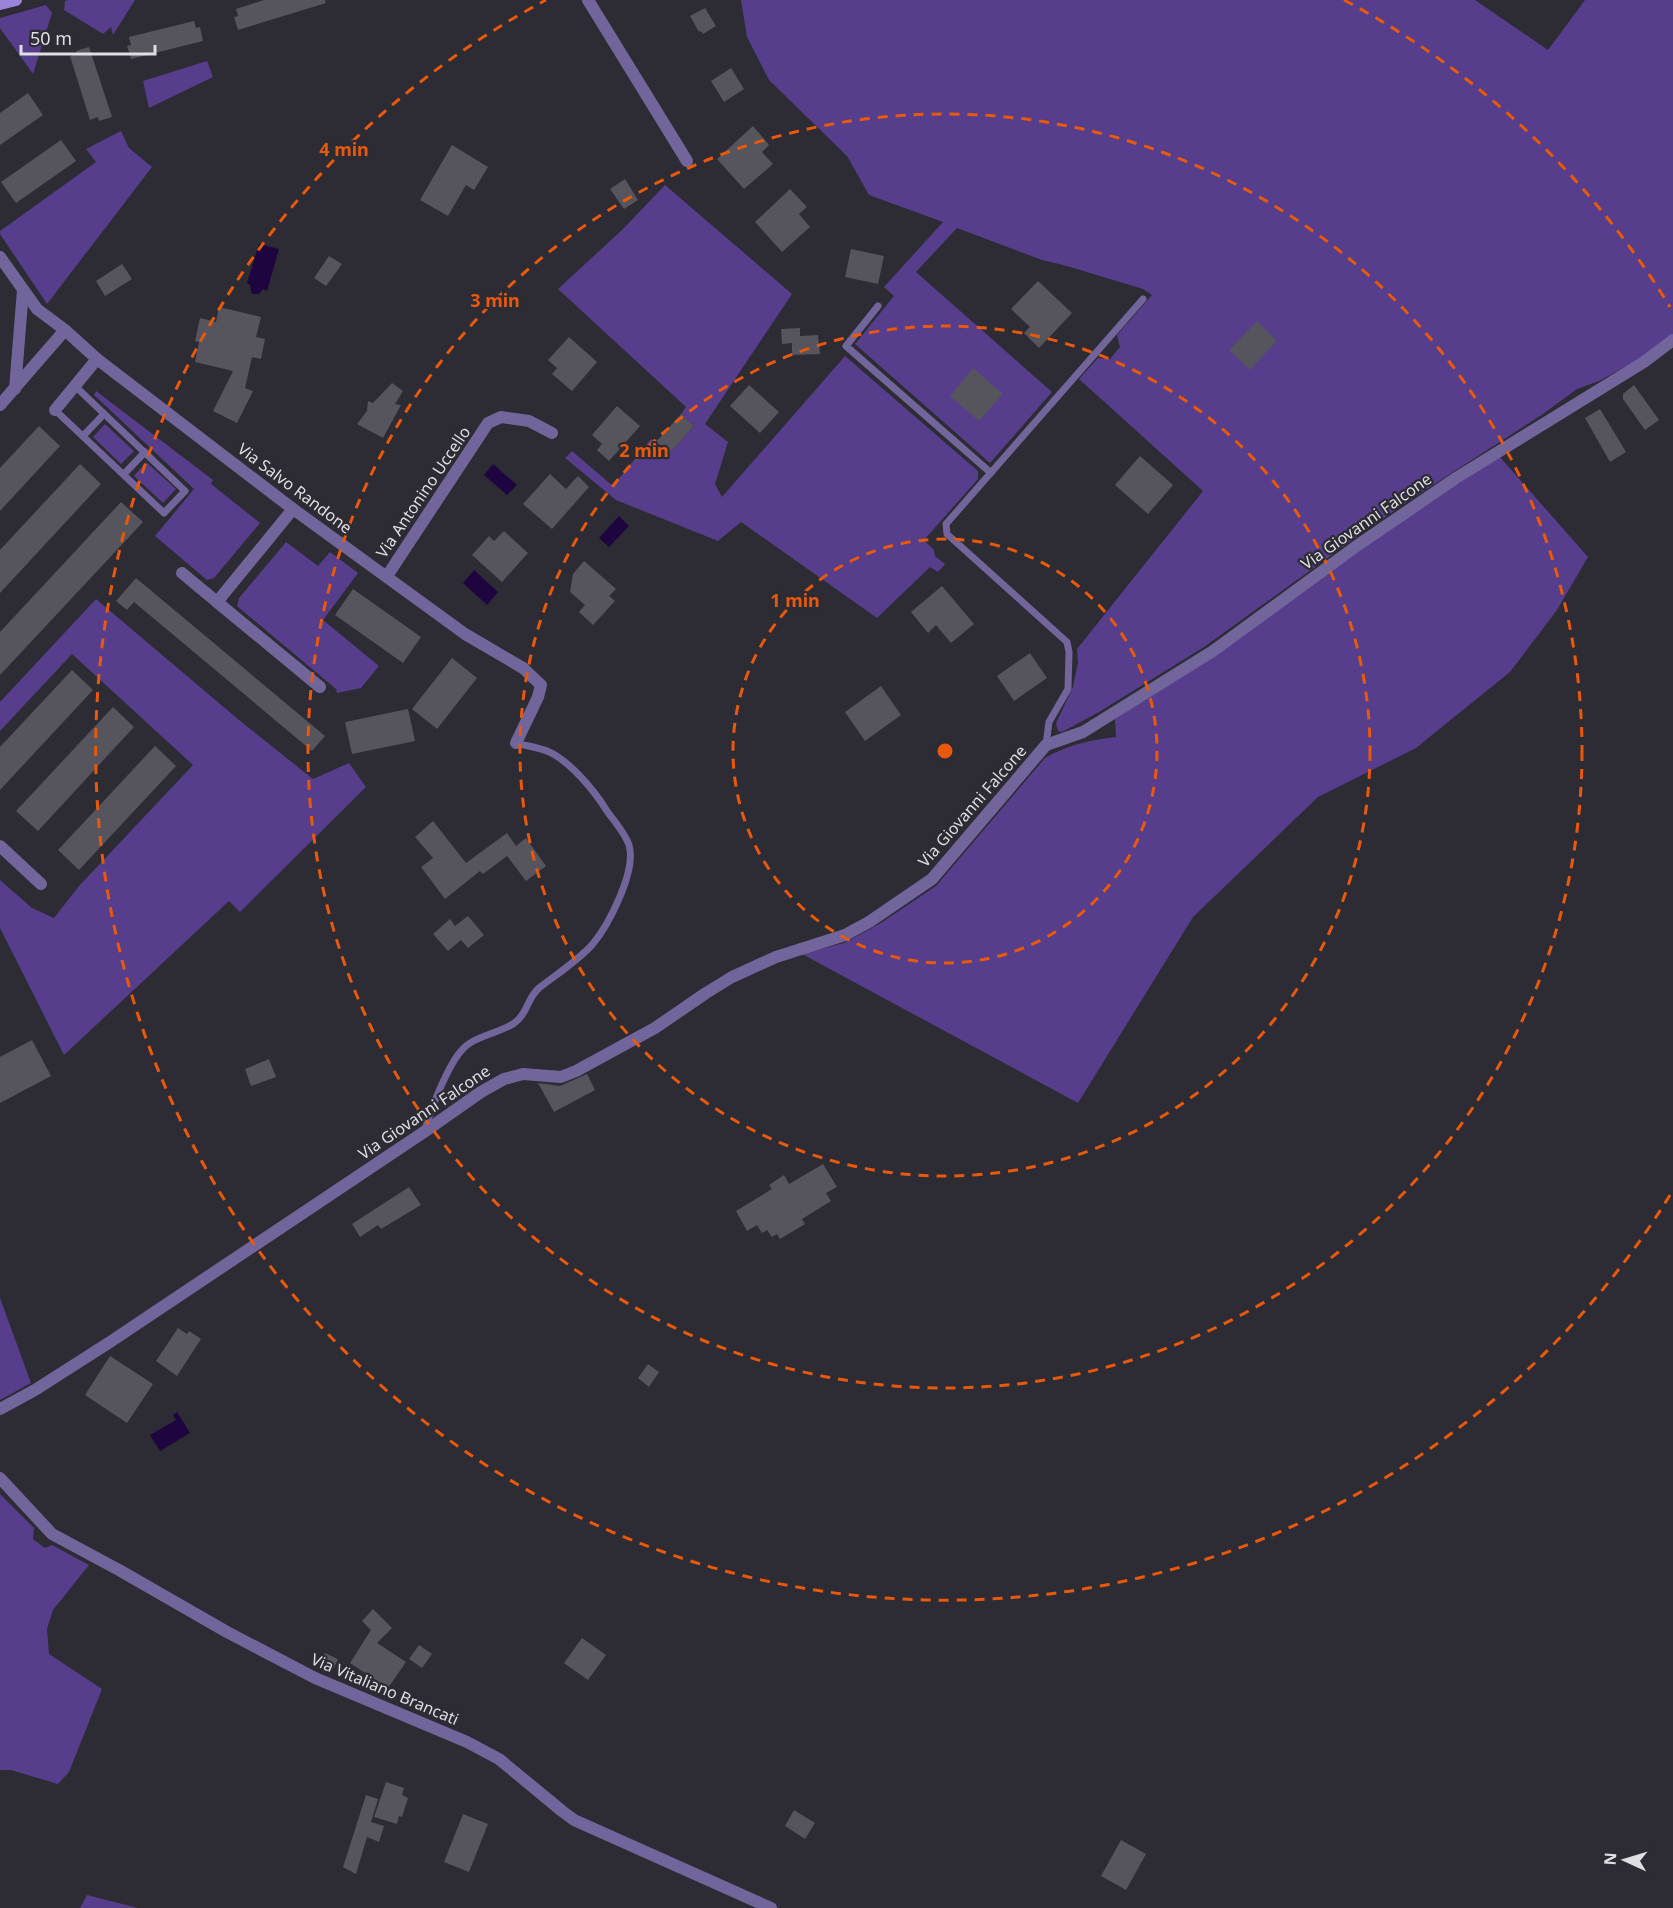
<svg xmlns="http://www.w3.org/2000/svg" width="1673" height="1908" viewBox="0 0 1673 1908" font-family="'Noto Sans',sans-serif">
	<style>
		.green { fill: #563e8c }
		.water { fill: #1e0540 }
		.building { fill: #56545d }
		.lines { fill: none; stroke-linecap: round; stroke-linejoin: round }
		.service { stroke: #72659b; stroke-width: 7 }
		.minor { stroke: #72659b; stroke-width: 12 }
		.secondary { stroke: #9a83d9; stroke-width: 12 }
		.ring { fill: none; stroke: #e8590c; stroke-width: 3; stroke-dasharray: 10 8 }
		.labels { text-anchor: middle; stroke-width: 4.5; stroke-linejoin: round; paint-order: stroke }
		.street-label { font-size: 16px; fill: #dfdee3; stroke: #2d2b33 }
		.centre { fill: #e8590c; stroke: #2d2b33; stroke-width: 3 }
		.ring-label { font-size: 18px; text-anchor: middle; font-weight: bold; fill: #e8590c; stroke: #2d2b33; stroke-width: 4.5; stroke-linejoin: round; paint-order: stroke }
	</style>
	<rect width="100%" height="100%" fill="#2d2b33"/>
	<g class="green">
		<polygon points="68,0 135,0 113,35 111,27 103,34 64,10 65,1"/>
		<polygon points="741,0 1475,0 1548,50 1585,0 1673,0 1673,334 1653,350 1632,363 1599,381 1577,389 1543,414 1419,494 1358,536 1204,647 1099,712 1062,732 1058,731 1056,723 1073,687 1078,662 1077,649 1203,491 1079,379 1098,358 1110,359 1120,347 1117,335 1152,295 1143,289 1067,266 1042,260 957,228 916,272 1052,392 990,463 855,344 894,296 884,287 943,222 869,195 847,156 769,80 747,37"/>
		<polygon points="46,5 52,13 33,74 0,28 0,18"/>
		<polygon points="207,61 213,77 149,108 143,81"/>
		<polygon points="121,131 129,148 152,167 47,304 0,234 0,231 96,162 86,149"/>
		<polygon points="665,185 792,294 705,424 728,442 715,484 722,497 845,356 978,471 978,479 924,540 934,550 935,556 945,564 938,572 930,567 877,618 741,522 718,541 616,500 565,458 572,451 613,486 651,439 656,442 670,453 694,426 681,414 686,407 558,289 623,229"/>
		<polygon points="96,391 213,480 211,484 260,523 214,578 207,580 155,536 194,489 94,395"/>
		<polygon points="105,424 134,451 121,464 93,437"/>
		<path d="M 1499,456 L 1588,557 L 1557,610 L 1510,672 L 1416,748 L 1318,797 L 1193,917 L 1078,1103 L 802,954 L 844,943 L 881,923 L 936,886 L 1045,758 C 1067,745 1090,740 1116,737 L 1115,719 L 1351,556 Z"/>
		<polygon points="146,462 176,489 163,503 134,476"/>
		<polygon points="286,542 318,566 330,552 358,573 323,620 379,666 361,688 337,693 336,689 237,606 239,598"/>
		<polygon points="96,599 239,720 313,779 349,763 366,787 240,912 229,901 64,1055 0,928 0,880 32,908 54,918 79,886 193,765 72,654 0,731 0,702"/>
		<polygon points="0,1298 31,1383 0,1400"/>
		<polygon points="0,1494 34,1528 33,1539 45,1548 52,1545 89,1565 53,1610 47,1629 49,1654 102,1689 69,1772 58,1784 11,1770 0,1770"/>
		<polygon points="87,1895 138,1908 80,1908"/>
	</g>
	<g class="water">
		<polygon points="259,244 279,249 267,291 263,289 259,294 252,294 250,285 247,283"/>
		<polygon points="493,464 517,485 507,495 484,475"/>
		<polygon points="619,516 629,526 609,547 599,538"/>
		<polygon points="474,570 498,592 487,605 463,583"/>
		<polygon points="177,1412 190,1433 160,1451 150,1435 176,1420 173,1415"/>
	</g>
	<g class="building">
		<polygon points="264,0 325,0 326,3 238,30 234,17 238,16 236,9"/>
		<polygon points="705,8 716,26 703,34 701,31 699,32 690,16"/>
		<polygon points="194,21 196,28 200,27 203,41 131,59 127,46 131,45 129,37"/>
		<polygon points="89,47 112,117 99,121 98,117 90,120 70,56 77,54 76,51"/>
		<polygon points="731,68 744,89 724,102 711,81"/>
		<polygon points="28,93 43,115 0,145 0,113"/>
		<polygon points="753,126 769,145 762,152 773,164 744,189 717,159"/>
		<polygon points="61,140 76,161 16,203 1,182"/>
		<polygon points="452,145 488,167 474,190 466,185 448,216 420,200"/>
		<polygon points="625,179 638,200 624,209 610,189"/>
		<polygon points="790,189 807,207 799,214 810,227 782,252 755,222"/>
		<polygon points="851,249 884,256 878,284 845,277"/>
		<polygon points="329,256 342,264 326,286 314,278"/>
		<polygon points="122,264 132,279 105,296 96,281"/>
		<polygon points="1038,281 1072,313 1039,348 1024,333 1030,327 1011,309"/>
		<polygon points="219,307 261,317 256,337 265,339 261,359 252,357 245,388 253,391 237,423 213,411 233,371 195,362 199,342 195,341 200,318 216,322"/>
		<polygon points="1257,321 1277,341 1250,370 1229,350"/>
		<polygon points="800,328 800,336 818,335 820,354 792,355 792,343 782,344 781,329"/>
		<polygon points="569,337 597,362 572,391 552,374 557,368 548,360"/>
		<polygon points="973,368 1003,394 979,421 950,396"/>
		<polygon points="392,383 403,391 395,404 401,405 383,438 357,424 367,411 368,401 373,403"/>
		<polygon points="749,385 779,412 760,433 730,406"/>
		<polygon points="1634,385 1659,420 1645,430 1623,399 1623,394"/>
		<polygon points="617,406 640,426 609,461 597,450 602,444 592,435"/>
		<polygon points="1600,409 1626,452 1610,462 1585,418"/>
		<polygon points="681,414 694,426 670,453 656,442"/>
		<polygon points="39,426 60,446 0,511 0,468"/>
		<polygon points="1140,456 1173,485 1148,514 1115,485"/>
		<polygon points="80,464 101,484 0,593 0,550"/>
		<polygon points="550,474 566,489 578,476 589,487 552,529 523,504"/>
		<polygon points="121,502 143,522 0,675 0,632"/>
		<polygon points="504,531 528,553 502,582 472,555 489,536 494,541"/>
		<polygon points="584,561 616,589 609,596 615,601 593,625 579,612 585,605 570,592 573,574"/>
		<polygon points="136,578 325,736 312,751 134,602 127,610 116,601"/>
		<polygon points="942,586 974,624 951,643 936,625 928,633 911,612"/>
		<polygon points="353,589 421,637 403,663 335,615"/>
		<polygon points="1030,653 1047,678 1014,701 997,676"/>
		<polygon points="452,658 477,678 437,729 412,709"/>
		<polygon points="72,670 93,690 0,790 0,747"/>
		<polygon points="881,686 901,715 865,741 845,712"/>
		<polygon points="113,707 134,727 38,831 16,811"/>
		<polygon points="408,709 415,741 352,754 345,722"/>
		<polygon points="155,746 176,766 79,870 58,850"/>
		<polygon points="433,821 466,863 507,833 516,846 526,838 546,866 526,881 507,856 483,874 480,871 445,899 421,867 433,858 415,837"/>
		<polygon points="468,916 484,935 468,948 461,940 448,951 433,934 450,919 455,926"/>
		<polygon points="32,1040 51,1076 0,1103 0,1057"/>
		<polygon points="269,1059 276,1077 251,1086 245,1069"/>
		<polygon points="587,1074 595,1090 554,1112 538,1083 560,1086"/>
		<polygon points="823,1164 837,1187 826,1193 831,1201 802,1219 805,1224 780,1239 777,1234 772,1237 767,1230 762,1233 757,1225 747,1231 736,1211 772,1189 769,1185 784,1175 789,1184"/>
		<polygon points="409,1187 421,1205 381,1229 378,1225 360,1237 352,1224"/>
		<polygon points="178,1328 187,1334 189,1331 201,1339 177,1376 156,1361"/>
		<polygon points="110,1356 153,1384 127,1423 85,1395"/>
		<polygon points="648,1364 659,1372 649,1387 638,1378"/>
		<polygon points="373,1609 392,1628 377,1643 406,1662 388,1688 350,1663 371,1630 362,1621"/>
		<polygon points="582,1638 606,1655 588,1680 564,1663"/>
		<polygon points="419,1645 432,1654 422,1668 409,1659"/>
		<polygon points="325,1653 338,1659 331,1674 318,1668"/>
		<polygon points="386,1782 404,1788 402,1795 408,1798 402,1817 399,1816 397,1824 374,1817"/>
		<polygon points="366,1795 378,1799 371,1822 384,1826 379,1842 367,1837 356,1874 343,1867"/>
		<polygon points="794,1810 815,1823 805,1839 785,1826"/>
		<polygon points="463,1814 488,1824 469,1872 444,1862"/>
		<polygon points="1121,1840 1146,1854 1126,1890 1101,1876"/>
	</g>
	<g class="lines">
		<g class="service">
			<polyline points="878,306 846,346 991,473"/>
			<polyline points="55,410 164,513 185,491 75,386"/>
			<polyline points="83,436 104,414"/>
			<polyline points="124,474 145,452"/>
			<polyline points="1046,745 1049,722 1068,689 1069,652 1067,642 947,534 946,524 1143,299"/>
			<path d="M 425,1130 C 430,1110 448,1066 461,1051 C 473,1036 497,1034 513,1024 C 528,1014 527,998 539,988 C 557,974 576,962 592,945 C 608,926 637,871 629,845 C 625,833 614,821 607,811 C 594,790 569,760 547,751 C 537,747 526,746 516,743"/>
		</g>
		<g class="minor">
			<polyline points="588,0 687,161"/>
			<polyline points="0,257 37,309 65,330 97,359 293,509 465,634 523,668 541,685 538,697 516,743"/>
			<polyline points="15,389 23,290"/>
			<polyline points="0,405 65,330"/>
			<polyline points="55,410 97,359"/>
			<polyline points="293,509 217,602 320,687"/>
			<polyline points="182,573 217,602"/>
			<polyline points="387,576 488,423 501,417 529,421 552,433"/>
			<polyline points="0,846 41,884"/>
			<polyline points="0,1409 35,1390 110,1342 424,1132 481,1092 504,1079 523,1074 561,1077 576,1071 655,1028 706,993 732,977 776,957 845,935 869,922 932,879 1046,745 1083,732 1213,651 1358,545 1456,478 1644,362 1673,340"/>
			<polyline points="0,1478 52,1534 119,1570 227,1632 315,1678 467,1742 499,1759 562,1811 574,1820 771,1908"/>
		</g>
		<polyline class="secondary" points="0,4 16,0"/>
	</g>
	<g class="ring">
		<circle cx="945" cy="751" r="212"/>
		<circle cx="945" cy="751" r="425"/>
		<circle cx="945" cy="751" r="637"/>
		<path d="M1670 1195A850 850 0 1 1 546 0M1344 0A850 850 0 0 1 1670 307"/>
	</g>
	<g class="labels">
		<g class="street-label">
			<text transform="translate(295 488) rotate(37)" y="6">Via Salvo Randone</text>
			<text transform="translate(423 492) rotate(-56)" y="6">Via Antonino Uccello</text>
			<text transform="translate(1366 521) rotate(-35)" y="6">Via Giovanni Falcone</text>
			<text transform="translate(972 806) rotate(-49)" y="6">Via Giovanni Falcone</text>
			<text transform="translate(424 1112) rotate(-34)" y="6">Via Giovanni Falcone</text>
			<text transform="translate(385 1689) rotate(23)" y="6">Via Vitaliano Brancati</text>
		</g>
	</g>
	<circle cx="945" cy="751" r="9" class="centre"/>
	<g class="ring-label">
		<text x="344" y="156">4 min</text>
		<text x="495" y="307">3 min</text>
		<text x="644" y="457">2 min</text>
		<text x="795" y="607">1 min</text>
	</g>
	<g transform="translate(1625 1860) rotate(274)" stroke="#2d2b33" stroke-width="4.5" paint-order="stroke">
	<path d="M0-4.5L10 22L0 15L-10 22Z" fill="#dfdee3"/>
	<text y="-9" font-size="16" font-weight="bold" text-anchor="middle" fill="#dfdee3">N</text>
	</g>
	<path d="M21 45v9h134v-9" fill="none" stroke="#dfdee3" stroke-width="3"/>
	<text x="30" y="45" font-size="18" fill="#dfdee3" stroke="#2d2b33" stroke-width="4.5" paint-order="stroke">50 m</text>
</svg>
